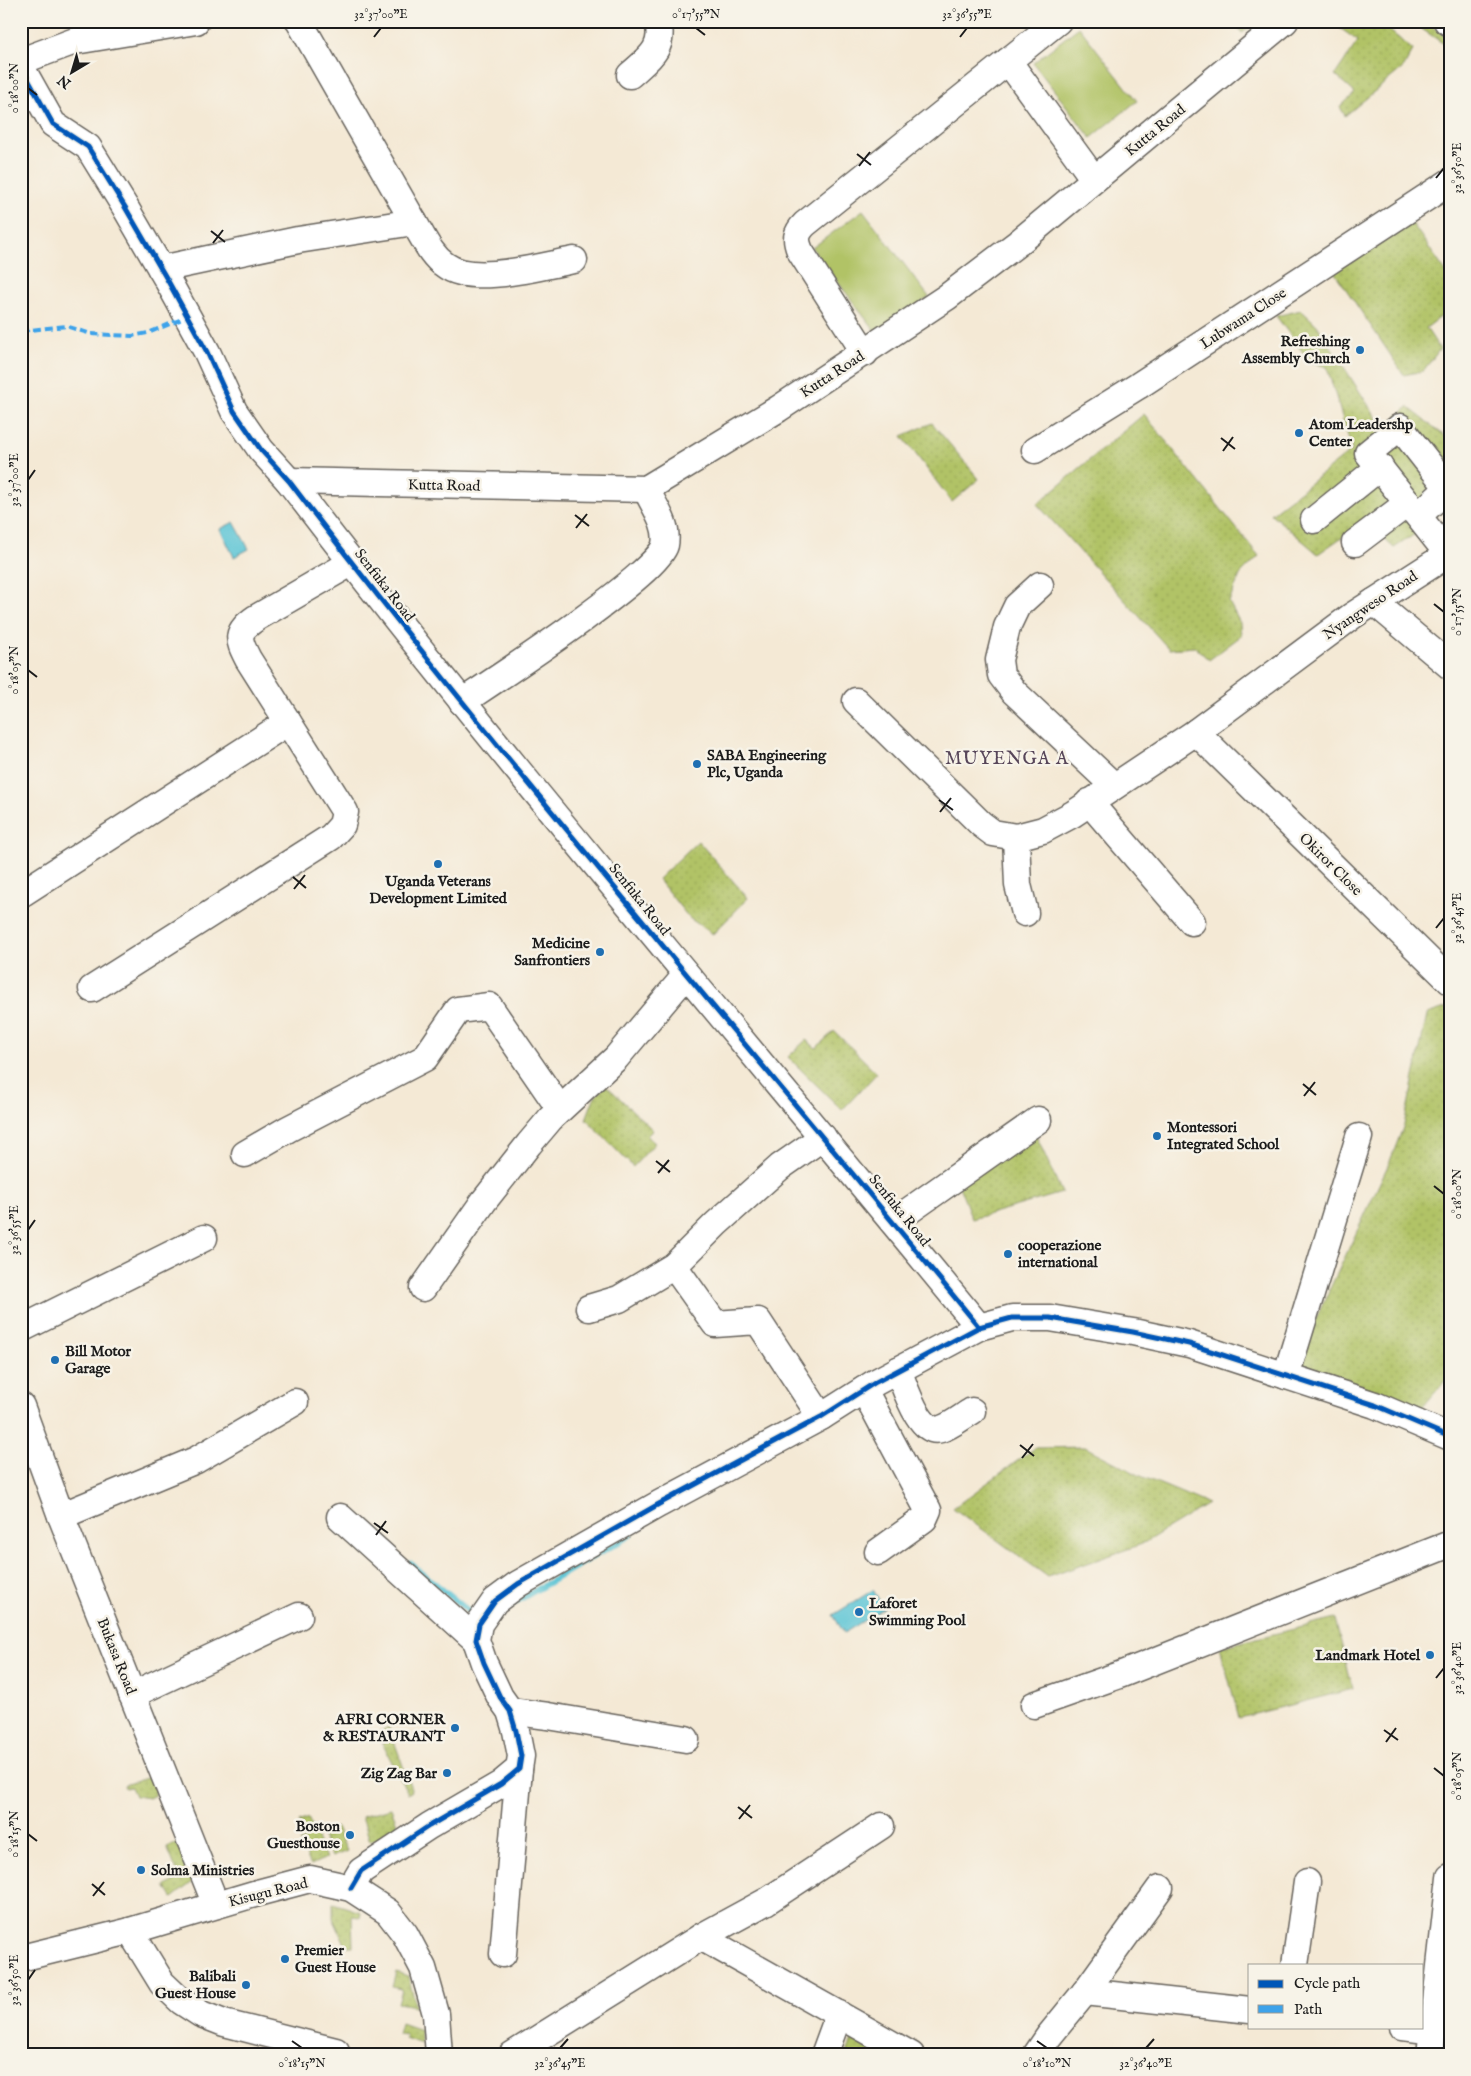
<svg xmlns="http://www.w3.org/2000/svg" width="1471" height="2076" viewBox="0 0 1471 2076" font-family="'IM FELL English',serif">
	<style>
		.grass { fill: url(#grass-dots); stroke: #667041 }
		.park { fill: #b1c366; stroke: #667041 }
		.water { fill: #5ac4d5; stroke: #3b7078 }
		.lines { fill: none; stroke-linecap: round; stroke-linejoin: round }
		.stream { stroke: #5ac4d5; stroke-width: 6 }
		.minor-casing { stroke: #68645d; stroke-width: 29 }
		.minor { stroke: #fff; stroke-width: 26 }
		.quiet { stroke: #3da2ea; stroke-width: 4; stroke-dasharray: 8 4; stroke-linecap: butt }
		.cycleway-casing { stroke: #f7f3e8; stroke-width: 8 }
		.cycleway { stroke: #0057b8; stroke-width: 5 }
		.ticks { fill: none; stroke: #1c1c1c; stroke-width: 2 }
		.poi-dot { fill: #1f6fb2; stroke: #f7f3e8; stroke-width: 2 }
		.labels { text-anchor: middle; stroke-width: 5; stroke-linejoin: round; paint-order: stroke }
		.street-label { font-size: 15px; fill: #1c1c1c; stroke: #f7f3e8 }
		.poi-label { font-size: 15px; font-weight: bold; fill: #1c1c1c; stroke: #f7f3e8; text-anchor: start }
		.quarter-label { font-size: 18px; letter-spacing: 1px; fill: #574659; stroke: #f7f3e8 }
		.neatline { fill: none; stroke: #1c1c1c; stroke-width: 2 }
		.ticks-label { font-size: 12px; text-anchor: middle; fill: #1c1c1c }
	</style>
	<defs>
		<pattern id="grass-dots" width="8" height="8" patternUnits="userSpaceOnUse" patternTransform="scale(1.25)"><rect width="8" height="8" fill="#b1c366"/><path d="M2 2h.1M6 6h.1" fill="none" stroke="#98a758" stroke-width="1.8" stroke-linecap="round"/></pattern>
	</defs>
	<rect width="100%" height="100%" fill="#f7f3e8"/>
	<filter id="ink" filterUnits="userSpaceOnUse"><feTurbulence type="fractalNoise" baseFrequency=".02" numOctaves="2"/><feDisplacementMap in="SourceGraphic" scale="10" xChannelSelector="R" yChannelSelector="G"/><feConvolveMatrix kernelMatrix="1 2 1 2 8 2 1 2 1" color-interpolation-filters="sRGB"/></filter>
	<filter id="wash" filterUnits="userSpaceOnUse"><feTurbulence type="fractalNoise" baseFrequency=".0096" numOctaves="4" result="noise"/><feDisplacementMap in="SourceGraphic" scale="20" xChannelSelector="R" yChannelSelector="G"/><feGaussianBlur stdDeviation="1.12" result="paint"/><feColorMatrix in="noise" values="0 0 0 0 0 0 0 0 0 0 0 0 0 0 0 0 0 1.4 0 .05"/><feComposite in="paint" operator="in"/></filter>
	<g filter="url(#wash)">
		<rect width="100%" height="100%" fill="#f4e9d5"/>
		<g class="grass">
			<polygon points="1234,21 1259,21 1242,33"/>
			<polygon points="1330,21 1378,21 1413,50 1404,67 1345,116 1340,107 1355,93 1335,75 1358,41"/>
			<polygon points="1410,21 1424,21 1450,39 1450,48"/>
			<polygon points="1412,223 1450,278 1450,310 1426,328 1440,349 1423,371 1404,375 1333,270"/>
			<polygon points="1301,310 1317,325 1383,428 1408,407 1450,440 1450,498 1429,525 1394,548 1365,521 1318,554 1271,514 1352,450 1327,367 1310,362 1276,316"/>
			<polygon points="1144,414 1259,556 1240,575 1229,602 1240,623 1241,636 1209,660 1195,647 1169,649 1037,504"/>
			<polygon points="932,423 979,479 952,502 902,436"/>
			<polygon points="698,841 748,898 713,934 689,918 658,879"/>
			<polygon points="1445,1008 1450,1008 1450,1375 1422,1408 1295,1363 1390,1161 1404,1125 1427,1014"/>
			<polygon points="834,1031 877,1073 842,1110 788,1057 806,1040 816,1048"/>
			<polygon points="606,1085 653,1130 647,1136 655,1143 633,1167 586,1119 594,1098"/>
			<polygon points="1036,1135 1062,1193 972,1219 958,1184"/>
			<polygon points="1085,1447 1141,1476 1208,1504 1142,1544 1048,1577 953,1508 1035,1448"/>
			<polygon points="1335,1619 1353,1689 1239,1718 1220,1647"/>
			<polygon points="389,1727 412,1791 408,1794 377,1733"/>
			<polygon points="153,1776 157,1787 155,1795 149,1798 135,1796 131,1787 125,1788 124,1785"/>
			<polygon points="391,1808 400,1831 370,1841 362,1816"/>
			<polygon points="308,1818 326,1858 311,1865 300,1842 306,1839 299,1822"/>
			<polygon points="336,1827 347,1851 332,1857 320,1832"/>
			<polygon points="179,1843 194,1881 172,1898 165,1886 180,1879 167,1847"/>
			<polygon points="333,1903 361,1912 360,1917 352,1916 353,1946 346,1946 333,1918"/>
			<polygon points="396,1972 408,1976 416,2006 398,2003 402,1989 392,1987"/>
			<polygon points="401,2023 421,2030 421,2044 405,2038 406,2035 398,2034"/>
			<polygon points="854,2035 892,2055 846,2055"/>
		</g>
		<g class="park">
			<polygon points="1079,27 1137,101 1091,138 1033,63"/>
			<polygon points="863,210 929,297 878,335 812,248"/>
		</g>
		<g class="water">
			<polygon points="234,522 249,549 234,557 220,529"/>
			<polygon points="873,1590 884,1608 844,1633 833,1615"/>
		</g>
		<g class="lines">
			<g class="stream">
				<polyline points="410,1563 476,1617"/>
				<polyline points="507,1607 631,1535"/>
			</g>
		</g>
	</g>
	<g filter="url(#ink)">
		<g class="lines">
			<defs>
				<g id="minor">
					<path d="M 299,21 L 419,231 C 426,243 433,257 445,265 C 472,286 541,266 574,260"/>
					<polyline points="1447,21 1450,23"/>
					<polyline points="21,61 75,41 196,21"/>
					<polyline points="1008,61 1094,179"/>
					<path d="M 21,67 L 53,124 L 88,147 L 125,207 L 168,281 L 207,352 L 234,411 L 261,450 L 289,481 C 510,771 749,1045 979,1327"/>
					<path d="M 630,75 C 649,58 665,49 658,21"/>
					<polyline points="161,269 298,240 414,222"/>
					<path d="M 865,353 L 800,251 C 795,239 796,233 805,224 L 1058,21"/>
					<polyline points="1035,450 1138,386 1450,182"/>
					<polyline points="289,481 646,489 778,409 947,297 1018,243 1285,21"/>
					<polyline points="1418,516 1448,488 1400,427 1368,453 1448,554"/>
					<polyline points="1314,520 1380,467"/>
					<polyline points="1355,543 1408,503"/>
					<polyline points="1040,585 1017,606 1007,627 999,660 1001,675 1014,692 1114,786"/>
					<polyline points="1374,602 1450,666"/>
					<polyline points="856,701 981,824 993,833 1016,837 1043,830 1073,814 1196,732 1352,616 1450,553"/>
					<path d="M 462,702 C 495,680 658,574 665,545 C 669,525 654,506 646,489"/>
					<polyline points="1196,732 1450,981"/>
					<polyline points="1089,802 1192,922"/>
					<polyline points="1016,837 1018,885 1025,913"/>
					<polyline points="21,894 288,722"/>
					<path d="M 92,989 L 331,837 L 342,825 L 345,812 L 248,659 C 237,638 236,632 256,618 L 351,563"/>
					<polyline points="245,1154 288,1129 425,1058 458,1010 489,1006 560,1109"/>
					<polyline points="893,1222 1038,1120"/>
					<polyline points="674,1266 715,1324 758,1321 821,1417"/>
					<polyline points="423,1288 484,1201 529,1144 551,1118 616,1058 686,975"/>
					<polyline points="589,1308 619,1299 674,1266 716,1224 780,1167 823,1137"/>
					<polyline points="21,1329 204,1238"/>
					<path d="M 898,1370 C 905,1386 919,1436 941,1429 C 951,1426 962,1417 972,1411"/>
					<polyline points="1286,1376 1359,1137"/>
					<polyline points="864,1390 928,1510 924,1519 878,1552"/>
					<polyline points="21,1406 61,1516 216,1905"/>
					<polyline points="61,1516 196,1460 295,1402"/>
					<polyline points="340,1517 476,1640"/>
					<polyline points="132,1695 299,1616"/>
					<polyline points="1034,1705 1122,1674 1450,1544"/>
					<polyline points="510,1711 548,1716 686,1739"/>
					<polyline points="351,1888 361,1871 429,1826 501,1784 519,1769 521,1756 516,1731 510,1711 500,1697 484,1663 476,1640 479,1624 495,1601 518,1584 659,1504 821,1417 876,1382 979,1327 1012,1318 1050,1318 1133,1332 1189,1344 1375,1405 1450,1437"/>
					<polyline points="130,1931 162,1983 181,2001 201,2014 224,2023 336,2051"/>
					<polyline points="701,1937 911,2055"/>
					<polyline points="503,1954 519,1769"/>
					<polyline points="21,1958 130,1931 261,1892 310,1879 351,1888 388,1912 405,1934 423,1968 436,2014 439,2055"/>
					<polyline points="1295,1965 1307,1882"/>
					<polyline points="1085,1992 1250,2010"/>
					<polyline points="1403,2027 1434,2031"/>
					<polyline points="512,2055 701,1937 767,1901 881,1826"/>
					<polyline points="824,2055 839,2014"/>
					<polyline points="1036,2055 1049,2036 1085,1992 1160,1888"/>
					<polyline points="1430,2055 1450,1877"/>
				</g>
			</defs>
			<use href="#minor" class="minor-casing"/>
			<use href="#minor" class="minor"/>
			<polyline class="quiet" points="21,331 66,326 91,334 132,336 148,333 187,317"/>
			<defs>
				<g id="cycleway">
					<path d="M 21,67 L 53,124 L 88,147 L 125,207 L 168,281 L 207,352 L 234,411 L 261,450 L 289,481 C 510,771 749,1045 979,1327"/>
					<polyline points="351,1888 361,1871 429,1826 501,1784 519,1769 521,1756 516,1731 510,1711 500,1697 484,1663 476,1640 479,1624 495,1601 518,1584 659,1504 821,1417 876,1382 979,1327 1012,1318 1050,1318 1133,1332 1189,1344 1375,1405 1450,1437"/>
				</g>
			</defs>
			<use href="#cycleway" class="cycleway-casing"/>
			<use href="#cycleway" class="cycleway"/>
		</g>
	</g>
	<path class="ticks" d="M 696,28 L 705,35M 374,37 L 381,28M 960,37 L 967,28M 28,88 L 37,95M 857,154 L 871,165M 859,166 L 870,152M 1436,178 L 1444,168M 211,231 L 225,242M 213,243 L 223,230M 1221,438 L 1235,449M 1223,451 L 1233,437M 28,480 L 35,470M 575,515 L 589,526M 576,528 L 587,514M 1434,604 L 1444,612M 28,670 L 37,677M 939,800 L 953,810M 940,812 L 951,798M 293,877 L 306,888M 294,889 L 305,875M 1436,928 L 1444,918M 1303,1084 L 1316,1095M 1304,1096 L 1315,1082M 656,1161 L 670,1172M 658,1173 L 669,1160M 1434,1186 L 1444,1194M 28,1230 L 35,1220M 1020,1445 L 1034,1456M 1022,1458 L 1033,1444M 374,1523 L 388,1533M 376,1535 L 386,1521M 1436,1678 L 1444,1668M 1384,1730 L 1398,1740M 1386,1742 L 1396,1728M 1434,1768 L 1444,1776M 738,1807 L 752,1818M 739,1819 L 750,1805M 28,1834 L 37,1841M 92,1884 L 105,1895M 93,1896 L 104,1882M 28,1980 L 35,1970M 292,2041 L 302,2048M 1037,2041 L 1047,2048M 560,2048 L 568,2039M 1146,2048 L 1154,2039"/>
	<g class="poi-dot">
		<circle cx="1360" cy="350" r="5"/>
		<circle cx="1299" cy="433" r="5"/>
		<circle cx="697" cy="764" r="5"/>
		<circle cx="438" cy="864" r="5"/>
		<circle cx="600" cy="952" r="5"/>
		<circle cx="1157" cy="1136" r="5"/>
		<circle cx="1008" cy="1254" r="5"/>
		<circle cx="55" cy="1360" r="5"/>
		<circle cx="859" cy="1612" r="5"/>
		<circle cx="1430" cy="1655" r="5"/>
		<circle cx="455" cy="1728" r="5"/>
		<circle cx="447" cy="1773" r="5"/>
		<circle cx="350" cy="1835" r="5"/>
		<circle cx="141" cy="1870" r="5"/>
		<circle cx="285" cy="1959" r="5"/>
		<circle cx="246" cy="1985" r="5"/>
	</g>
	<g class="labels">
		<g class="street-label">
			<text transform="translate(1155 130) rotate(-39)" y="5">Kutta Road</text>
			<text transform="translate(1243 318) rotate(-33)" y="5">Lubwama Close</text>
			<text transform="translate(832 374) rotate(-33)" y="5">Kutta Road</text>
			<text transform="translate(444 485) rotate(1)" y="5">Kutta Road</text>
			<text transform="translate(385 585) rotate(52)" y="5">Senfuka Road</text>
			<text transform="translate(1370 605) rotate(-34)" y="5">Nyangweso Road</text>
			<text transform="translate(1331 864) rotate(45)" y="5">Okiror Close</text>
			<text transform="translate(640 899) rotate(51)" y="5">Senfuka Road</text>
			<text transform="translate(900 1210) rotate(51)" y="5">Senfuka Road</text>
			<text transform="translate(117 1656) rotate(68)" y="5">Bukasa Road</text>
			<text transform="translate(268 1892) rotate(-14)" y="5">Kisugu Road</text>
		</g>
		<g class="poi-label">
			<text x="1350" y="346" text-anchor="end">Refreshing<tspan x="1350" dy="17">Assembly Church</tspan></text>
			<text x="1309" y="429">Atom Leadershp<tspan x="1309" dy="17">Center</tspan></text>
			<text x="707" y="760">SABA Engineering<tspan x="707" dy="17">Plc, Uganda</tspan></text>
			<text x="438" y="886" text-anchor="middle">Uganda Veterans<tspan x="438" dy="17">Development Limited</tspan></text>
			<text x="590" y="948" text-anchor="end">Medicine<tspan x="590" dy="17">Sanfrontiers</tspan></text>
			<text x="1167" y="1132">Montessori<tspan x="1167" dy="17">Integrated School</tspan></text>
			<text x="1018" y="1250">cooperazione<tspan x="1018" dy="17">international</tspan></text>
			<text x="65" y="1356">Bill Motor<tspan x="65" dy="17">Garage</tspan></text>
			<text x="869" y="1608">Laforet<tspan x="869" dy="17">Swimming Pool</tspan></text>
			<text x="1420" y="1660" text-anchor="end">Landmark Hotel</text>
			<text x="445" y="1724" text-anchor="end">AFRI CORNER<tspan x="445" dy="17">&amp; RESTAURANT</tspan></text>
			<text x="437" y="1778" text-anchor="end">Zig Zag Bar</text>
			<text x="340" y="1831" text-anchor="end">Boston<tspan x="340" dy="17">Guesthouse</tspan></text>
			<text x="151" y="1875">Solma Ministries</text>
			<text x="295" y="1955">Premier<tspan x="295" dy="17">Guest House</tspan></text>
			<text x="236" y="1981" text-anchor="end">Balibali<tspan x="236" dy="17">Guest House</tspan></text>
		</g>
		<g class="quarter-label">
			<text x="1007" y="764">MUYENGA A</text>
		</g>
	</g>
	<rect width="1471" height="2076" fill="none" stroke="#f7f3e8" stroke-width="55"/>
	<rect x="1248" y="1964" width="175" height="65" fill="#f7f3e8" stroke="#9f9d96"/>
	<rect x="1258" y="1980" width="25" height="8" fill="#0057b8" stroke="#9f9d96"/>
	<text x="1294" y="1988" font-size="15" fill="#1c1c1c">Cycle path</text>
	<rect x="1258" y="2005" width="25" height="8" fill="#3da2ea" stroke="#9f9d96"/>
	<text x="1294" y="2014" font-size="15" fill="#1c1c1c">Path</text>
	<g transform="translate(72 72) rotate(218)" stroke="#f7f3e8" stroke-width="4" paint-order="stroke">
	<path d="M0-4L9 19L0 12L-9 19Z" fill="#1c1c1c"/>
	<text y="-8" font-size="14" font-weight="bold" text-anchor="middle" fill="#1c1c1c">N</text>
	</g>
	<rect x="28" y="28" width="1416" height="2020" class="neatline"/>
	<g class="ticks-label">
		<text x="381" y="18">32°37'00"E</text>
		<text x="696" y="18">0°17'55"N</text>
		<text x="967" y="18">32°36'55"E</text>
		<text transform="translate(14 88) rotate(-90)" y="4">0°18'00"N</text>
		<text transform="translate(1457 168) rotate(-90)" y="4">32°36'50"E</text>
		<text transform="translate(14 480) rotate(-90)" y="4">32°37'00"E</text>
		<text transform="translate(1457 612) rotate(-90)" y="4">0°17'55"N</text>
		<text transform="translate(14 670) rotate(-90)" y="4">0°18'05"N</text>
		<text transform="translate(1457 918) rotate(-90)" y="4">32°36'45"E</text>
		<text transform="translate(1457 1194) rotate(-90)" y="4">0°18'00"N</text>
		<text transform="translate(14 1230) rotate(-90)" y="4">32°36'55"E</text>
		<text transform="translate(1457 1668) rotate(-90)" y="4">32°36'40"E</text>
		<text transform="translate(1457 1776) rotate(-90)" y="4">0°18'05"N</text>
		<text transform="translate(14 1834) rotate(-90)" y="4">0°18'15"N</text>
		<text transform="translate(14 1980) rotate(-90)" y="4">32°36'50"E</text>
		<text x="302" y="2067">0°18'15"N</text>
		<text x="560" y="2067">32°36'45"E</text>
		<text x="1047" y="2067">0°18'10"N</text>
		<text x="1146" y="2067">32°36'40"E</text>
	</g>
</svg>
